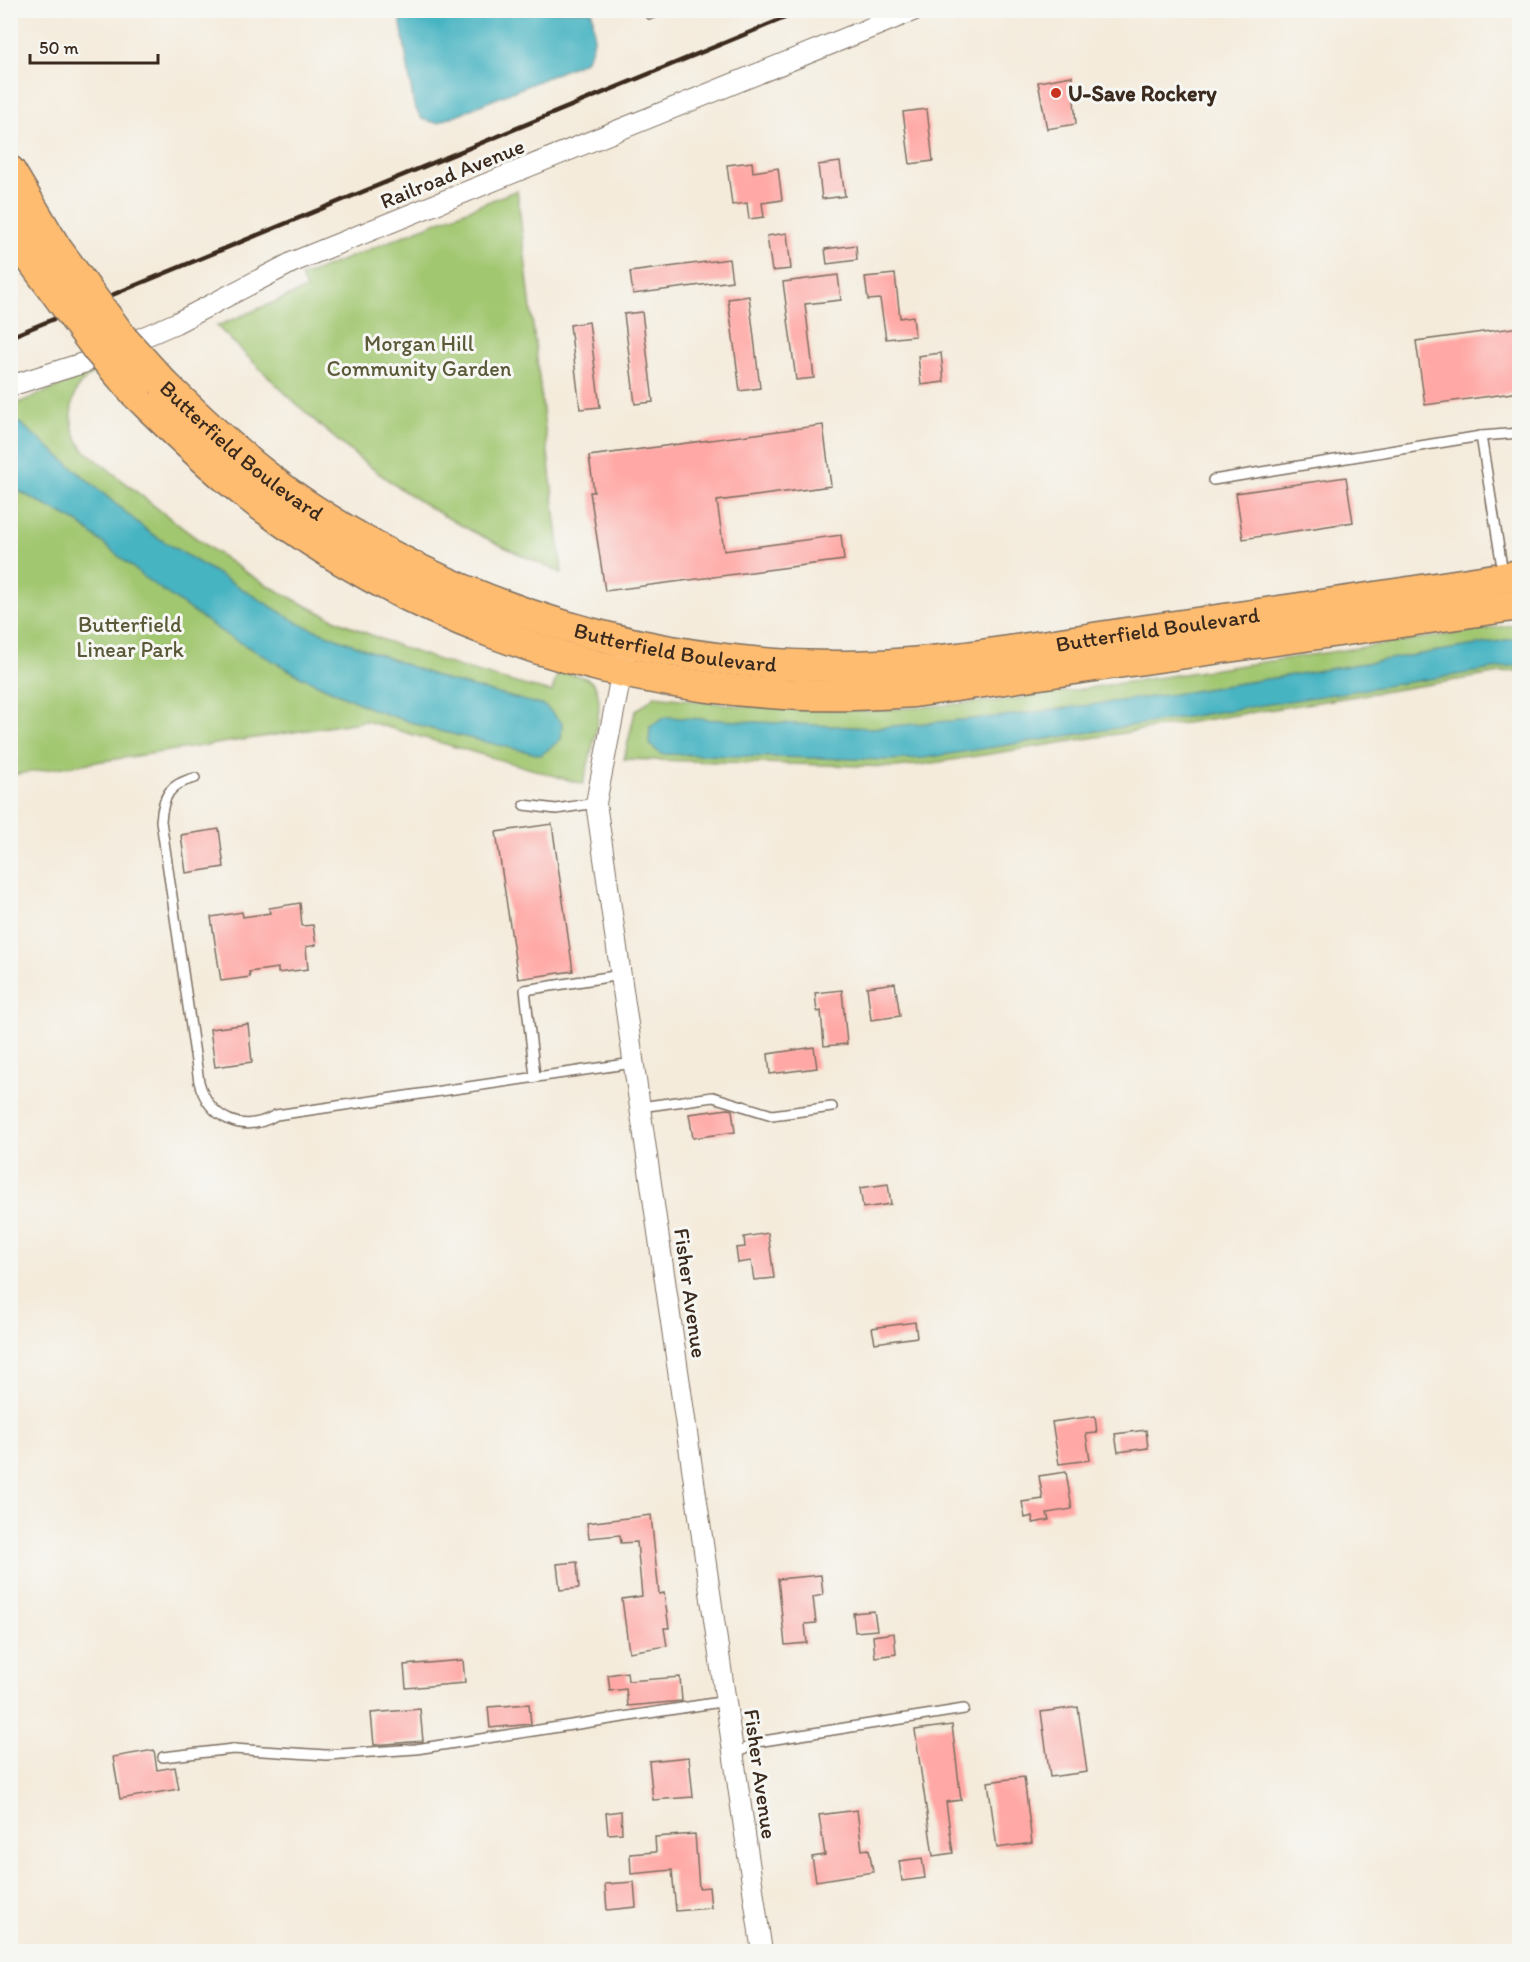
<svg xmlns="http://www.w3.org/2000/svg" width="1530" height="1962" viewBox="0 0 1530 1962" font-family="Itim,sans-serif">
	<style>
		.green { fill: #a2c771; stroke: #6e7848; stroke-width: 1.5 }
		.water { fill: #47b4c2; stroke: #416f70; stroke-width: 1.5 }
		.building { fill: #ffa8a5 }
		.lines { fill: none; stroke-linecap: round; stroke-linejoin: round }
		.service-casing { stroke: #7c6e60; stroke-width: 12 }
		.minor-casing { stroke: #7c6e60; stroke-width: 22 }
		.primary-casing { stroke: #7c6e60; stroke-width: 33 }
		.service { stroke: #fff; stroke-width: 9 }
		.minor { stroke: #fff; stroke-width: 20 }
		.primary { stroke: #febc70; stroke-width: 30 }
		.rail { stroke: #3b2a1e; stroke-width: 4.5 }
		.primary-bridge-casing { stroke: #7c6e60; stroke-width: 33; stroke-linecap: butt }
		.primary-bridge { stroke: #febc70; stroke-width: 30 }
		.poi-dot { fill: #c8321e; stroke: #f6f6f2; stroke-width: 2 }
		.labels { text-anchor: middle; stroke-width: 6; stroke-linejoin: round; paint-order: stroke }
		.poi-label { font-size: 22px; font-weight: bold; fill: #3b2a1e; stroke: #f6f6f2; text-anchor: start }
		.street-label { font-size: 22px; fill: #3b2a1e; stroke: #f6f6f2 }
		.park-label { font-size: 22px; fill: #5a5937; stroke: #f6f6f2 }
	</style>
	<rect width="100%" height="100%" fill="#f6f6f2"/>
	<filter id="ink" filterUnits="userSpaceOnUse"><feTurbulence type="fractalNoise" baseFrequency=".0167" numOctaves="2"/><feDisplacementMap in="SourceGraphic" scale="12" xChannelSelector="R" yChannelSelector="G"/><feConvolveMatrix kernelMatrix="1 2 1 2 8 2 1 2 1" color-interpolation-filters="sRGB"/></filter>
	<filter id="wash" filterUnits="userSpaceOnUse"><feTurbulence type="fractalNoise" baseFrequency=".008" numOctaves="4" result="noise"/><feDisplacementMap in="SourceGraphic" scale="24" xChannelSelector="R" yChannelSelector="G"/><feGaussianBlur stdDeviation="1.35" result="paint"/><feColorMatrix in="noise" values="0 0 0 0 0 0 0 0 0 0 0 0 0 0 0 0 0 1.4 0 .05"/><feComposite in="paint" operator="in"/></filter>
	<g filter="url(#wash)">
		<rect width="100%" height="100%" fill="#f4ebdb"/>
		<g class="green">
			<path d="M 517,190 L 562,573 C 515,553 468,531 424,504 C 346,456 281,390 217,326 L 306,289 L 301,277 Z"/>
			<path d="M 96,371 C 90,376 81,381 78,387 C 67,409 70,432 84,450 C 143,496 201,547 267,585 C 358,636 451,668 552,692 L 558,671 C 568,674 585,675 593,683 C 609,700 588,762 583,784 L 366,721 L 11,775 L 11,406 Z"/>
			<polygon points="1519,624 1519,670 926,764 895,767 624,759 635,712 655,696 740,706 871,711 1007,700"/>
		</g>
		<g class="water">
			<path d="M 399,11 L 592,11 C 594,31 598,45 584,62 L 437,123 L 422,119 L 414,106 Z"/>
			<polygon points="10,422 20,423 150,533 300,624 446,680 545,706 562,723 561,739 541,755 431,729 374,710 300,676 228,636 149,581 77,522 11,487"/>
			<polygon points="1519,638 1519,665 925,758 889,760 661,754 649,744 650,727 665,717 871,728 1005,716 1174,694"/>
		</g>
		<g id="blocks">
			<g class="building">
				<polygon points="1072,76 1076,124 1047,129 1038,82"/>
				<polygon points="927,109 933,161 910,164 903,112"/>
				<polygon points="752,162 753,172 778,168 782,200 762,203 764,217 749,219 747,203 732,205 727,165"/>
				<polygon points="840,162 845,196 822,199 818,165"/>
				<polygon points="787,233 791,269 772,271 767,236"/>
				<polygon points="856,245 857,260 827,264 825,249"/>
				<polygon points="729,259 732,281 633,294 630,272"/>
				<polygon points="895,274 900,318 913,316 915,336 886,339 880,299 868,300 865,277"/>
				<polygon points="838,275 841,300 805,304 814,378 796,380 783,282"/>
				<polygon points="749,296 760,388 740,391 728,299"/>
				<polygon points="642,312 653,402 635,404 624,314"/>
				<polygon points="589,322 600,407 580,409 570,325"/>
				<polygon points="1520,327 1520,392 1425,405 1416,341"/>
				<polygon points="941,353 944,382 921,385 918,356"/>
				<polygon points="823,425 831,486 717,501 724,551 841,535 844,560 605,591 590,492 594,492 589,456"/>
				<polygon points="1346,477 1353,522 1243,539 1236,493"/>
				<polygon points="552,824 573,971 518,979 496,832"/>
				<polygon points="219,829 224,867 186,873 181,835"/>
				<polygon points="300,903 302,926 313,925 316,945 306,947 308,969 278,973 278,968 249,972 250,977 221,981 211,917 242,912 243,917 270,913 269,908"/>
				<polygon points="895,983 900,1016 871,1020 867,987"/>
				<polygon points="842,990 847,1044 824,1046 821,1011 817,1012 815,993"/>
				<polygon points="248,1024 252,1062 215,1067 210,1029"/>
				<polygon points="814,1047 817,1068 770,1074 768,1054"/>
				<polygon points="728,1109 732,1110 735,1132 693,1138 689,1114"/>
				<polygon points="888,1184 891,1204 863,1208 860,1188"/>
				<polygon points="768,1233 774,1278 754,1280 751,1261 738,1263 736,1248 745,1247 744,1237"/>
				<polygon points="915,1322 917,1337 875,1343 872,1328"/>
				<polygon points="1095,1416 1097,1433 1086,1434 1090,1460 1059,1464 1052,1422"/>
				<polygon points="1146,1430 1148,1448 1118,1452 1115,1434"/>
				<polygon points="1066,1472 1072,1509 1047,1513 1049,1520 1033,1523 1032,1516 1025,1518 1022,1502 1043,1499 1039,1476"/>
				<polygon points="651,1515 659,1594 664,1593 669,1628 664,1628 667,1646 629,1652 622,1599 642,1596 637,1542 621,1543 620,1535 589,1538 587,1523"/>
				<polygon points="577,1562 579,1588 560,1590 557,1564"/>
				<polygon points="821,1575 823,1595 813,1597 816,1623 805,1624 807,1643 785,1645 778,1579"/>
				<polygon points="874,1611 877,1630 855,1632 853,1613"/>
				<polygon points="894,1633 896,1654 875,1657 873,1636"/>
				<polygon points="463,1660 465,1683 406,1688 404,1665"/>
				<polygon points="627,1672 628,1681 680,1677 682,1701 628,1706 626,1689 610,1691 608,1675"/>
				<polygon points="529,1704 531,1724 490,1728 488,1707"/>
				<polygon points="1078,1707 1087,1772 1050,1777 1041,1712"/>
				<polygon points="420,1709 423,1741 374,1745 371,1713"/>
				<polygon points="952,1725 961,1800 946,1802 953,1853 933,1856 915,1730"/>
				<polygon points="154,1750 157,1770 175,1767 179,1789 120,1799 113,1757"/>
				<polygon points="689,1757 693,1797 653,1800 649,1761"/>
				<polygon points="1024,1777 1032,1843 997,1848 988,1782"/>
				<polygon points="857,1810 862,1850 869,1849 873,1872 816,1881 812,1857 825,1855 819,1815"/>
				<polygon points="621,1811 622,1833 608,1834 606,1813"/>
				<polygon points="695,1834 699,1888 709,1887 711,1908 676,1911 672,1870 631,1874 630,1854 656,1852 655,1837"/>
				<polygon points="922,1858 925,1878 902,1881 899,1861"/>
				<polygon points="634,1882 636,1907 607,1910 605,1884"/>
			</g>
		</g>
	</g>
	<g filter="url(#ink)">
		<use href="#blocks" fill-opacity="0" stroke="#7c6e60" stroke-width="1.5"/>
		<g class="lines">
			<defs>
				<g id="service">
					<polyline points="645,10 650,14 662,10"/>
					<polyline points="1481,436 1503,573"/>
					<polyline points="1213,480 1481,436 1520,433"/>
					<path d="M 195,778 C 169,784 163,796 161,821 L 199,1082 C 209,1118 242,1135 276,1115 L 633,1063"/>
					<polyline points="524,805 556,809 596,803"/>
					<polyline points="535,1076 525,990 621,975"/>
					<polyline points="640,1107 713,1097 772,1115 832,1107"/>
					<polyline points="734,1755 757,1742 964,1709"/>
					<polyline points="163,1757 233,1749 326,1755 416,1749 727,1701"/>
				</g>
				<g id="minor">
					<polyline points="10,386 83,363 176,323 293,262 915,10"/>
					<polyline points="624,660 596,803 762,1952"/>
				</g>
				<g id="primary">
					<polyline points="10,171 56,248"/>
					<polyline points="10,225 31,259"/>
					<path id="s1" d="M 163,383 C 208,427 254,470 306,505 C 466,611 654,667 846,666 C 944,665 1043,645 1140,631 C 1267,613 1393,595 1520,575"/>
					<path d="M 136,394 C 169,426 201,458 236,486 C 391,612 585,683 783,694 C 827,697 870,695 914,692 L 1520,605"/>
				</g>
			</defs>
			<use href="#service" class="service-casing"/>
			<use href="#minor" class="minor-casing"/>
			<use href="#primary" class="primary-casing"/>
			<use href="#service" class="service"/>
			<use href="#minor" class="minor"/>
			<use href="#primary" class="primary"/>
			<polyline class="rail" points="10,337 804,10"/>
			<defs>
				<g id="primary-bridge">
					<polyline points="56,248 123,339 163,383"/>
					<polyline points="31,259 98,350 136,394"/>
				</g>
			</defs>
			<use href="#primary-bridge" class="primary-bridge-casing"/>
			<use href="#primary-bridge" class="primary-bridge"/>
		</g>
	</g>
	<circle class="poi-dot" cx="1056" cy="93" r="6"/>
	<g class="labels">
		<g class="poi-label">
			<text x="1068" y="101">U-Save Rockery</text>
		</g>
		<g class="street-label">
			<text transform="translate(452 173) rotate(-22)" y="8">Railroad Avenue</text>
			<text dy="8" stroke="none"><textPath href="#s1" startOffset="104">Butterfield Boulevard</textPath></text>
			<text dy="8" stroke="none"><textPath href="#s1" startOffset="1074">Butterfield Boulevard</textPath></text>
			<text dy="8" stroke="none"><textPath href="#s1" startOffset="588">Butterfield Boulevard</textPath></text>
			<text transform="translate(691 1293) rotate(82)" y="8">Fisher Avenue</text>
			<text transform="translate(761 1774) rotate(82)" y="8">Fisher Avenue</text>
		</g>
		<g class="park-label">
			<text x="419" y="351">Morgan Hill<tspan x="419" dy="25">Community Garden</tspan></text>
			<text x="130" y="632">Butterfield<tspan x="130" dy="25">Linear Park</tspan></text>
		</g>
	</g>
	<rect width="1530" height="1962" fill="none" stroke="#f6f6f2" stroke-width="36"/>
	<path d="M30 54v9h128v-9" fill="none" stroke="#3b2a1e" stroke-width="3"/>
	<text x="39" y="54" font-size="18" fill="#3b2a1e" stroke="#f6f6f2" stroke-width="4.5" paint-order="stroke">50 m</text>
</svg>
